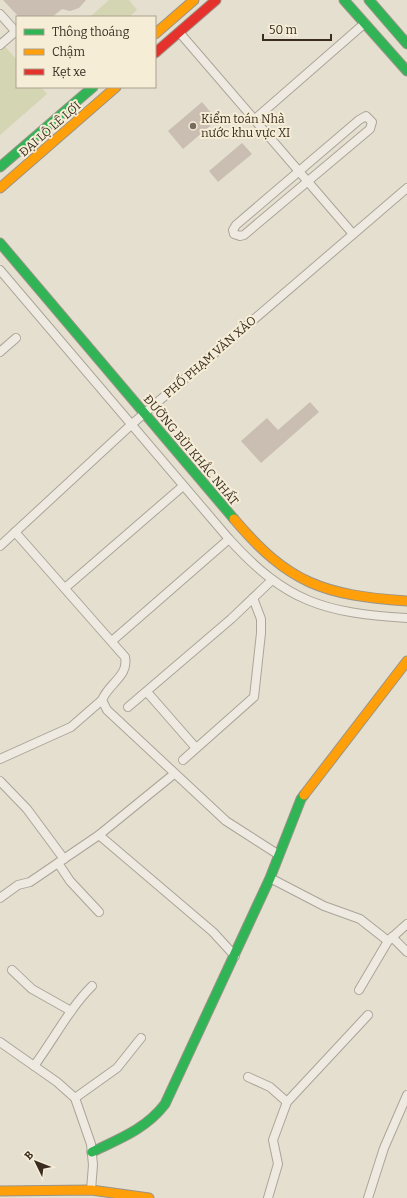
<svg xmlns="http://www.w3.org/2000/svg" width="407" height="1198" viewBox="0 0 407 1198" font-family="Bitter,serif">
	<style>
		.green { fill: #d4d5b3 }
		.building { fill: #c9beb1 }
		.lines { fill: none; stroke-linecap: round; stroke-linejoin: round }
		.street-casing { stroke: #aba498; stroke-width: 10 }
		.fast-casing { stroke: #9a9488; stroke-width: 11 }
		.slow-casing { stroke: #9a9488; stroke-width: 11 }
		.jam-casing { stroke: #9a9488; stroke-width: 11 }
		.street { stroke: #eeeae1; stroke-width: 8 }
		.fast { stroke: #30b455; stroke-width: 9 }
		.slow { stroke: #ff9f0a; stroke-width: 9 }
		.jam { stroke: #e5322d; stroke-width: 9 }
		.poi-dot { fill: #766b5e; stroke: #f6edd7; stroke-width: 1.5 }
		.labels { text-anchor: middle; stroke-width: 4; stroke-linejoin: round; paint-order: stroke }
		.poi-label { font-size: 12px; fill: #3a2d20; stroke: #f6edd7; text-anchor: start }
		.street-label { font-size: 12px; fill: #3a2d20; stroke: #f6edd7 }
	</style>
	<rect width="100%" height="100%" fill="#e5dfd0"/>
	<g class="green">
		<polygon points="109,0 129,0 137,10 129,17 90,17"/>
		<polygon points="0,41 17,60 17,87 41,87 47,94 0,135"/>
	</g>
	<g class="building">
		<polygon points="3,0 86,0 79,8 70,11 62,9 52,17 19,17"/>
		<polygon points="202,102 217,120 183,149 168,131"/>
		<polygon points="242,143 252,154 218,182 209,171"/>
		<polygon points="310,402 319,412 261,463 241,441 267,418 278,430"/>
	</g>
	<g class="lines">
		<defs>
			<g id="street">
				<polyline points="0,14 17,33"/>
				<polyline points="179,32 353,234"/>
				<polyline points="0,45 16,31"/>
				<polygon points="366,116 372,122 370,129 244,235 240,236 234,234 233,230 236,225 359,120"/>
				<polyline points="255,119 365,23"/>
				<path d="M 0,270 L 229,539 C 286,602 324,613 407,618"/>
				<polyline points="0,352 16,338"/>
				<path d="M 15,532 L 125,657 C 129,676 109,683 102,700 L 107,710 L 226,821 L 279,855"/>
				<polyline points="0,546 132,424 407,188"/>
				<polyline points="65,588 183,486"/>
				<polyline points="112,641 229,539"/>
				<polyline points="147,692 196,748"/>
				<polyline points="128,707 231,619 272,580"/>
				<polyline points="0,759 71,727 102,700"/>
				<polyline points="183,760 254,697 261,633 261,619 253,598"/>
				<polyline points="0,781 27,809 64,859"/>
				<polyline points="99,835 213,932 235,956"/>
				<polyline points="58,863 70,881 99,912"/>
				<polyline points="270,878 324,906 360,919 388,941"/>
				<polyline points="0,898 18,885 30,882 99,835 174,774"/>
				<polyline points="392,937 407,952"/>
				<polyline points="12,970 32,989 71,1011"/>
				<polyline points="359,990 388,941 407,924"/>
				<polyline points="0,1042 57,1082 75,1098 91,1144 93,1165 91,1190"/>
				<path d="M 34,1066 C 54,1039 69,1009 92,986"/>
				<polyline points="248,1077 270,1087 287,1102"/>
				<polyline points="75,1098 117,1068 141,1038"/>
				<polyline points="268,1198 278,1164 273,1140 287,1102 368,1015"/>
				<polyline points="368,1198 384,1148 407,1095"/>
			</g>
			<g id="fast">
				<polyline points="344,0 407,71"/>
				<polyline points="369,0 407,44"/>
				<polyline points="0,167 93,87"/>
				<polyline points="0,243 234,519"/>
				<path d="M 92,1152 C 119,1139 146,1129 165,1104 L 270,878 L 301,799 L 304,795"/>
			</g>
			<g id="slow">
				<polyline points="155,34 194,0"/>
				<polyline points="0,188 116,87"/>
				<path d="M 234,519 C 289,584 323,595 407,601"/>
				<polyline points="304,795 407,661"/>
				<polyline points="0,1191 91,1190 149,1198"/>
			</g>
			<polyline id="jam" points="155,53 216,0"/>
		</defs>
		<use href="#street" class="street-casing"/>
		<use href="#fast" class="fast-casing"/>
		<use href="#slow" class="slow-casing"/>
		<use href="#jam" class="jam-casing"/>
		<use href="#street" class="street"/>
		<use href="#fast" class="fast"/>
		<use href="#slow" class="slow"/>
		<use href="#jam" class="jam"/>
	</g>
	<circle class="poi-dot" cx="193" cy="126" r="4"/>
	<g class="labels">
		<g class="poi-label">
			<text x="201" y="123">Kiểm toán Nhà<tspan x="201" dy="14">nước khu vực XI</tspan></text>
		</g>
		<g class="street-label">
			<text transform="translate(50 129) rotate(-41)" y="4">ĐẠI LỘ LÊ LỢI</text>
			<text transform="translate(210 357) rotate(-41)" y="4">PHỐ PHẠM VĂN XẢO</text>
			<text transform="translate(191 450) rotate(50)" y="4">ĐƯỜNG BÙI KHẮC NHẤT</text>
		</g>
	</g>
	<rect x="16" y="16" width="140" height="72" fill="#f6edd7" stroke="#aba08e"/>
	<rect x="24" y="29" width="20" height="6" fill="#30b455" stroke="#aba08e"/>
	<text x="52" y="36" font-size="12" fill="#3a2d20">Thông thoáng</text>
	<rect x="24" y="49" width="20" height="6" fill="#ff9f0a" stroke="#aba08e"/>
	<text x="52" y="56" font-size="12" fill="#3a2d20">Chậm</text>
	<rect x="24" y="69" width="20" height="6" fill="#e5322d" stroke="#aba08e"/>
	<text x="52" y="76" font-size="12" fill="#3a2d20">Kẹt xe</text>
	<g transform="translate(36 1162) rotate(313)" stroke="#f6edd7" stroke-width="3" paint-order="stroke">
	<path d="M0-3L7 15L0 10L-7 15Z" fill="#3a2d20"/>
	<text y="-6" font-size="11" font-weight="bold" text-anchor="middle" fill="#3a2d20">B</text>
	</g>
	<path d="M263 34v6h68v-6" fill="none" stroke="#3a2d20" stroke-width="2"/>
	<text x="269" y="34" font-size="12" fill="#3a2d20" stroke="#f6edd7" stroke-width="3" paint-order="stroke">50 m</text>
</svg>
